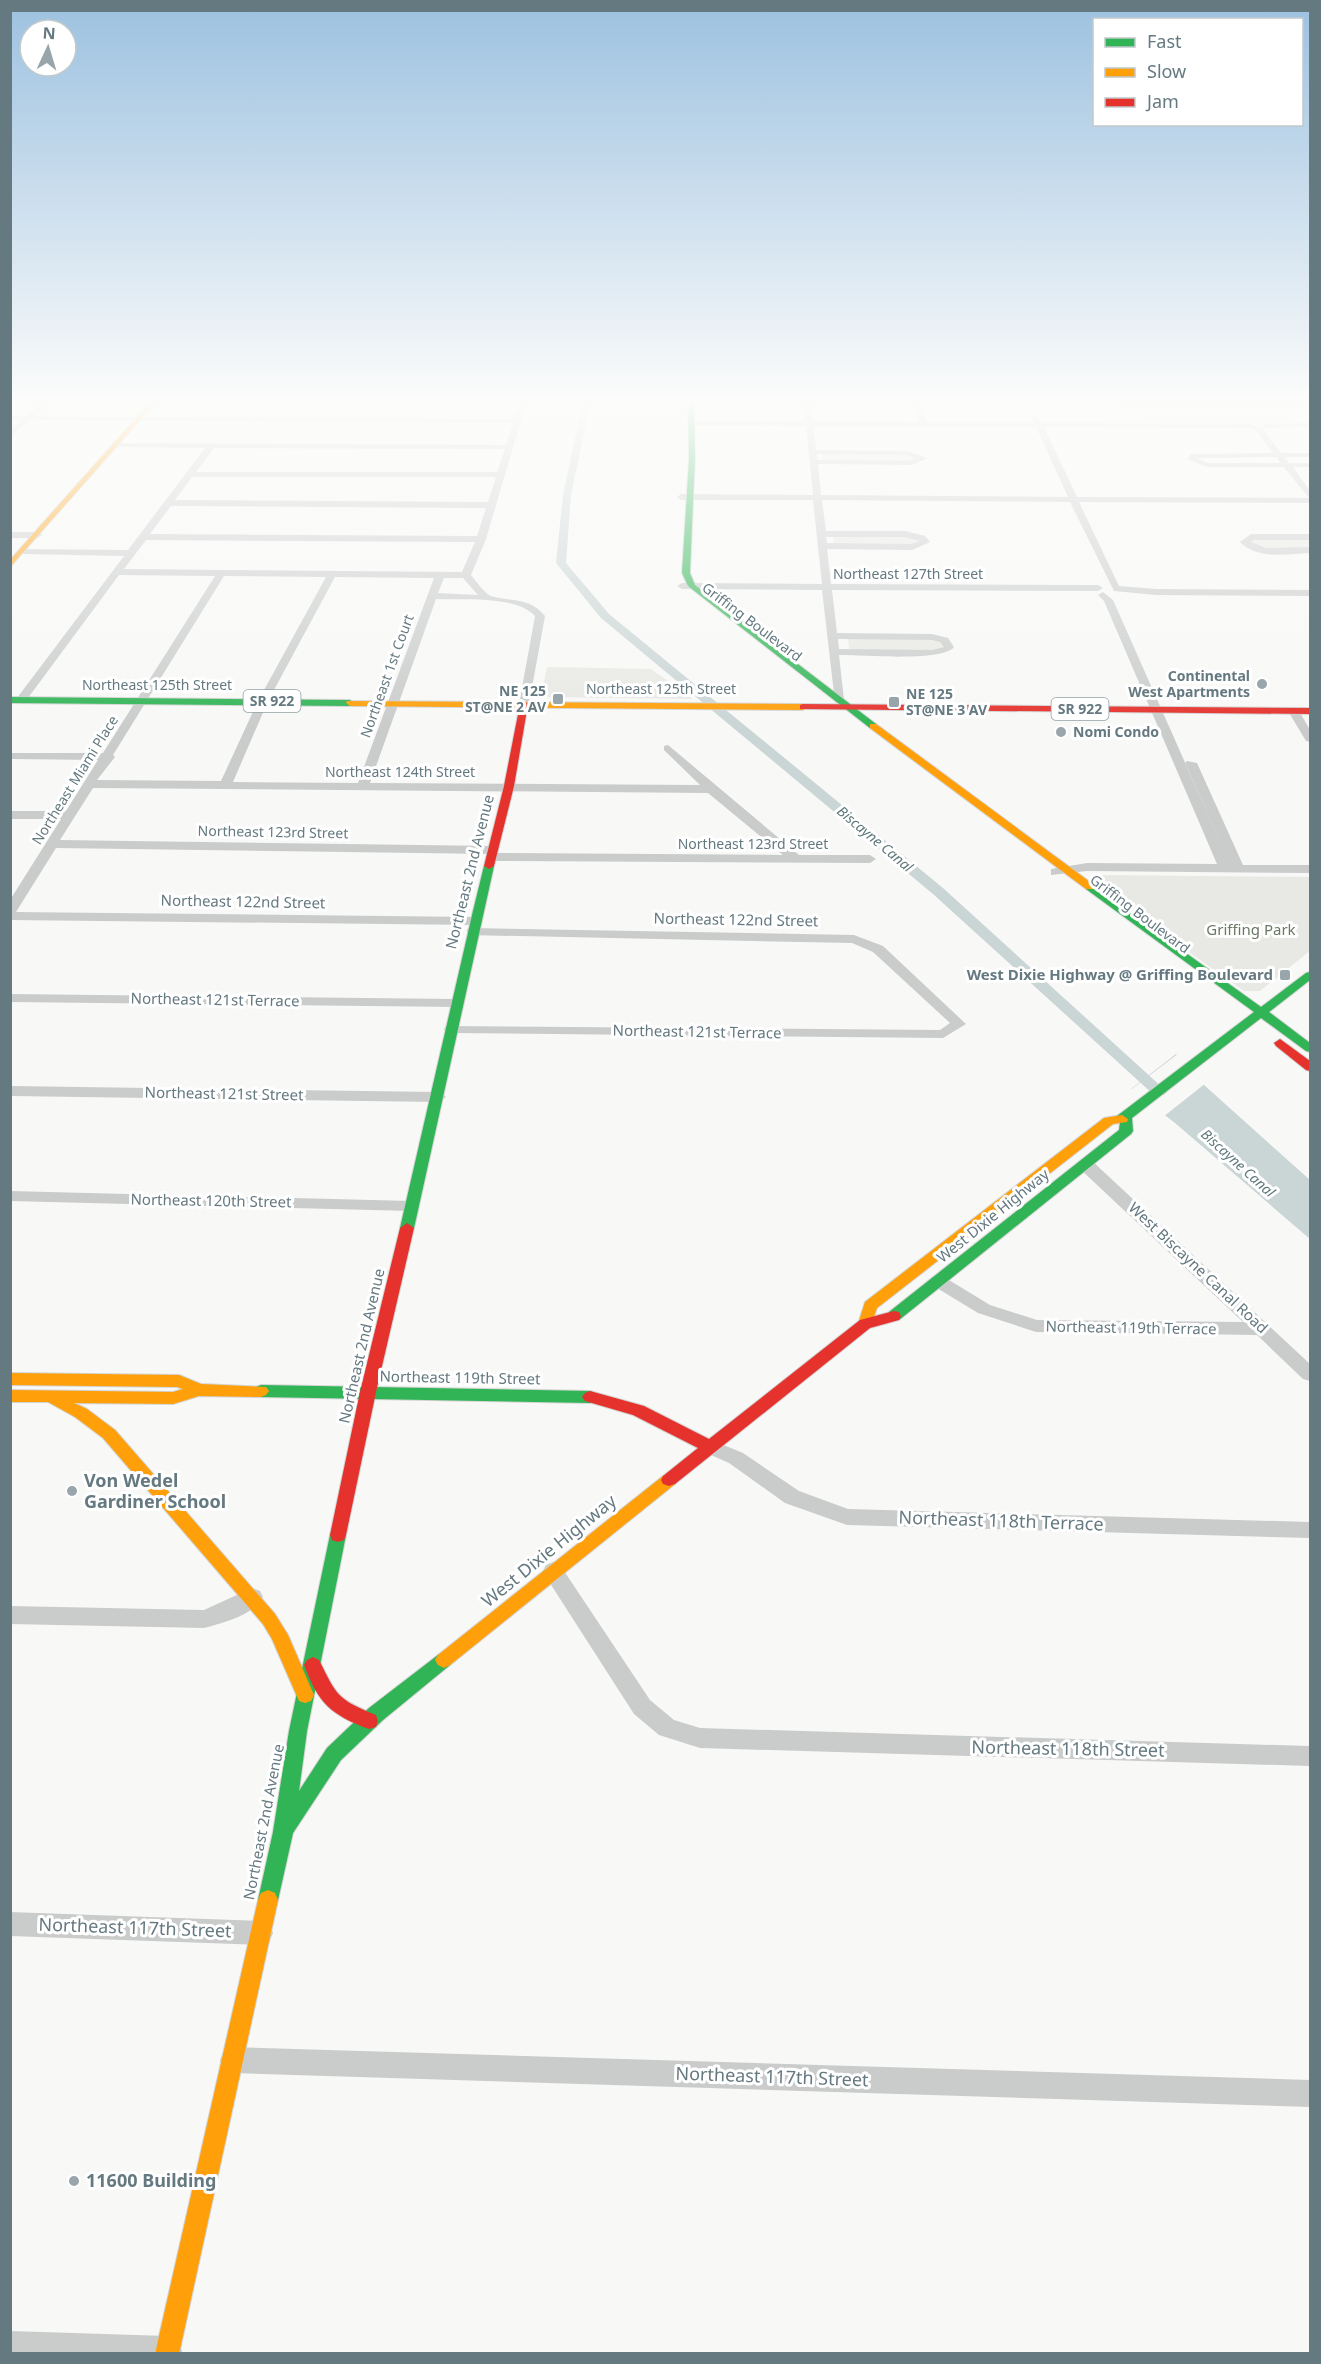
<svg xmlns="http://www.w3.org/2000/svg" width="1321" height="2364" viewBox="0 0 1321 2364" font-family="'Noto Sans',sans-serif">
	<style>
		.green { fill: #e8e9e4 }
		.water { fill: #cad5d5 }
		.pier { fill: #f8f8f7 }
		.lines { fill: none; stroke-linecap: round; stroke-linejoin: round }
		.canal { fill: #cad5d5; fill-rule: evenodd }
		.fast-casing { stroke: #d3d4d4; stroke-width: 2 }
		.slow-casing { stroke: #d3d4d4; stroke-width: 2 }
		.jam-casing { stroke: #d3d4d4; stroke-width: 2 }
		.street { fill: #cacccc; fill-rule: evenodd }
		.fast { fill: #30b455; fill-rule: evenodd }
		.slow { fill: #ff9f0a; fill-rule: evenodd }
		.jam { fill: #e5322d; fill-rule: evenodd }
		.poi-dot { fill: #98a5aa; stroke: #fff; stroke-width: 2 }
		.labels { text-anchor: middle; stroke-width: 6; stroke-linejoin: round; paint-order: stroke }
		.far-street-label { font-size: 14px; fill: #657980; stroke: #fff }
		.far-poi-label { font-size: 14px; font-weight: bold; fill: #657980; stroke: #fff; text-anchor: end }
		.shield { fill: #fff; stroke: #93a1a6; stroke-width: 1.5 }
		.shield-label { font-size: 14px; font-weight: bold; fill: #657980 }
		.far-water-label { font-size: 14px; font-style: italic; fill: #5f787a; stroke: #fff }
		.street-label { font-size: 15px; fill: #657980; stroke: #fff }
		.park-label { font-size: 15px; fill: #6b7863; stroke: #fff }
		.poi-label { font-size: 15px; font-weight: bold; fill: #657980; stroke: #fff; text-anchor: end }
		.near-poi-label { font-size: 18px; font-weight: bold; fill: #657980; stroke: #fff; text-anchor: start }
		.near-street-label { font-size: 18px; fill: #657980; stroke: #fff }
	</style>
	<rect width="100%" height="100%" fill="#f8f8f7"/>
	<g class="green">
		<polygon points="822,454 906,454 918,455 917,461 823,461"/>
		<polygon points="906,535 922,541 917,545 834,544 833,536"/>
		<polygon points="1257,538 1310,538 1310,549 1259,548 1252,546 1248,540"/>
		<polygon points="848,638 937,640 945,646 938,651 849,650"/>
		<polygon points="547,667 651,669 693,699 541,697"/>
		<polygon points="1101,875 1310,877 1310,951 1260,991 1244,991 1091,883"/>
	</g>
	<polygon class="water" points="1176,1054 1204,1085 1310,1180 1310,1239 1175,1123 1131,1089"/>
	<polygon class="pier" points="1179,1053 1206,1083 1163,1117 1129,1091"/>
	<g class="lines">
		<polygon class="canal" points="583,400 591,400 571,495 566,563 609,614 943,888 1164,1089 1167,1092 1164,1095 1154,1095 933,894 601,618 556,563 563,495"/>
		<defs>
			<g id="fast">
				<polygon points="688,400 694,400 695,458 690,573 695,585 876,724 876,728 870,728 688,586 682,573 689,458"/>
				<polygon points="10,697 350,700 354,703 350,706 10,703"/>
				<polygon points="489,863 494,866 424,1183 414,1228 407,1233 400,1228 473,911 484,866"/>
				<polygon points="1090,884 1261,1007 1306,973 1310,972 1310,980 1269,1012 1310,1043 1310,1052 1306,1051 1261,1018 1132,1118 1133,1131 1131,1134 899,1320 889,1320 887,1316 889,1312 1119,1130 1120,1122 1116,1119 1117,1116 1254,1012 1086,889 1086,885"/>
				<polygon points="261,1385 590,1391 595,1393 598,1397 595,1401 590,1403 261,1397 256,1395 253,1391 256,1387"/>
				<polygon points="338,1528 344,1530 346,1535 307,1731 299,1791 327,1748 369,1708 438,1655 444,1652 450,1655 453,1660 450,1665 383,1720 341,1760 293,1833 278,1900 275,1907 268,1910 261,1907 258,1900 273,1832 289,1731 330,1535 332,1530"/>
			</g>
			<g id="slow">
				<polygon points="152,400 158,400 10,567 10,560"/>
				<polygon points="347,701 803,704 808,707 803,710 350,706 346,703"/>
				<polygon points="870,724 876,724 1094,885 1094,889 1086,889 870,728"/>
				<polygon points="1122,1115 1128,1119 1127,1122 1113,1124 877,1308 870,1328 860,1328 858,1324 865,1302 1104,1118"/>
				<polygon points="10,1373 179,1375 201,1384 266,1387 269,1391 266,1395 261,1397 199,1396 173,1404 74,1403 87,1409 115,1430 275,1614 288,1635 314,1695 311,1701 305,1703 299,1701 272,1639 263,1624 103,1438 75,1417 48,1402 10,1402 10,1390 173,1392 183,1389 177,1387 10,1385"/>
				<polygon points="669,1474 675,1476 677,1480 675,1484 450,1665 444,1668 438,1665 435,1660 438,1655 663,1476"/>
				<polygon points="268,1890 275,1893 278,1900 179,2354 155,2354 258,1900 261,1893"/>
			</g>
			<g id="jam">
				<polygon points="524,701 528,704 514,786 494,866 489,869 484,866 504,786 520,704"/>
				<polygon points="803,704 1310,708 1310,714 800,709 800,705"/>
				<polygon points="1280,1039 1310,1061 1310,1071 1306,1070 1276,1046 1274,1043"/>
				<polygon points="407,1223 414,1228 376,1392 346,1535 344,1540 338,1542 332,1540 330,1535 360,1392 400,1228"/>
				<polygon points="894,1311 899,1312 901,1316 899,1320 870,1328 675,1484 669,1486 663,1484 661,1480 663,1476 698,1448 633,1415 585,1401 582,1397 585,1393 590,1391 644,1406 709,1439 860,1320"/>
				<path d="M 313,1657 L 319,1660 C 337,1696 337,1699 376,1715 L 378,1721 L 376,1727 L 369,1729 C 331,1715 318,1703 304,1665 L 307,1660 Z"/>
			</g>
		</defs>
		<use href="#fast" class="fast-casing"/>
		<use href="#slow" class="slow-casing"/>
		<use href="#jam" class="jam-casing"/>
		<g class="street">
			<path d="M 44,400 L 52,400 L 35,416 L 514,419 L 520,400 L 527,400 L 486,539 L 471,575 C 476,581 484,593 491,596 C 512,602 530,597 545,616 L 529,704 L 524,707 L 519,704 L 535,616 C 516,595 463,600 436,599 L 370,783 L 700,785 L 664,750 L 664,746 L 668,745 L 799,855 L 870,855 L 876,859 L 870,863 L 491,861 L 485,857 L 489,854 L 56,848 L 16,912 L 475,917 L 482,921 L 475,925 L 10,920 L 10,900 L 61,819 L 10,819 L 10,811 L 66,811 L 98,760 L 10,759 L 10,753 L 103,753 L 215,576 L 119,575 L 25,702 L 17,702 L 17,698 L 124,556 L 23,554 L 20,553 L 20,549 L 128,550 L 205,448 L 116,447 L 113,443 L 506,445 L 513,423 L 30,420 L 10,437 L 10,430 L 21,420 L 10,420 L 10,416 L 26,416 ZM 214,448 L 505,449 L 497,472 L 196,472 ZM 192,477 L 496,477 L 488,502 L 175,500 ZM 171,506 L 486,508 L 477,536 L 150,534 ZM 146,540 L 475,542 L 462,572 L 124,569 ZM 224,576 L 326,577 L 258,701 L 221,781 L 97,780 L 115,757 L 113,755 ZM 335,577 L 434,578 L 358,783 L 233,782 L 268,701 ZM 444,578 L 463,578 L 478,595 L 438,593 ZM 93,788 L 708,793 L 783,855 L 495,853 L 499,850 L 493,846 L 60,840 Z"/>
			<path d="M 804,400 L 811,400 L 813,421 L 919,422 L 912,400 L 919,400 L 926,422 L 1034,423 L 1031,417 L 1035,415 L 1041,423 L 1249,424 L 1261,428 L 1264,424 L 1310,423 L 1310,427 L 1262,428 L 1281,453 L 1310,453 L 1310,457 L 1285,457 L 1289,463 L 1310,463 L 1310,467 L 1293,467 L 1310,491 L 1310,503 L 1079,502 L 1119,586 L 1156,589 L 1310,590 L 1310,596 L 1156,595 L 1114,591 L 1070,502 L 822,500 L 826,531 L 905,531 L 925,536 L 930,542 L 912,550 L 827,549 L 831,584 L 1098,585 L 1103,588 L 1098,591 L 832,590 L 837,633 L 932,634 L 948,638 L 954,647 C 942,662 862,655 839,655 L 844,700 L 835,702 L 822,590 L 682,589 L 677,586 L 682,583 L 822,584 L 813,500 L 681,500 L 677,497 L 681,494 L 813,495 L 806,426 L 690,425 L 686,423 L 690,421 L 805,421 ZM 814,426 L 1036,427 L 1068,497 L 821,495 L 818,464 L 911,465 L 928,458 L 906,451 L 816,450 ZM 1044,427 L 1251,428 L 1257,432 L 1273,453 L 1191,454 L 1187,459 L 1207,467 L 1284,467 L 1309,498 L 1077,497 ZM 817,454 L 906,455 L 916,458 L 910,461 L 817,460 ZM 1277,457 L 1280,463 L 1208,463 L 1196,458 ZM 826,537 L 905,537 L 920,541 L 911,544 L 827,543 ZM 838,639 L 932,640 L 940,642 L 944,647 L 933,650 L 839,649 Z"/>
			<polygon points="1028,400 1310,401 1310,405 1025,404"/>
			<polygon points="10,532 37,532 42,535 37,538 10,538"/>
			<path d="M 1251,534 L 1310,534 L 1310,540 L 1253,540 L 1251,542 L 1266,548 L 1310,547 L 1310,553 C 1288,554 1257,560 1240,542 Z"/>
			<polygon points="1103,592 1113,600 1230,864 1185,763 1187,761 1197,763 1243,865 1310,865 1310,873 1087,871 1051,875 1051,869 1087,863 1217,864 1104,601 1098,595"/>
			<polygon points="1294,708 1298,709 1310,730 1310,742 1306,741 1288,711"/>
			<polygon points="472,928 854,935 883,946 966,1024 943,1038 451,1033 446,1032 444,1029 446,1026 940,1030 950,1023 873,952 852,943 467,935 467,929"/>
			<polygon points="10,994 455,999 462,1003 455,1007 10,1002"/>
			<polygon points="10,1086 438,1092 446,1097 438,1102 10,1096"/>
			<polygon points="1085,1159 1091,1160 1310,1364 1310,1381 1303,1379 1257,1335 1036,1332 978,1313 932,1285 929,1281 932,1277 944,1277 990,1305 1037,1320 1243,1322 1079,1168 1077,1164"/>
			<polygon points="10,1191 411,1201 419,1206 411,1211 10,1201"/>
			<polygon points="709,1439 743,1453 799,1491 848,1509 1310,1522 1310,1538 847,1525 785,1503 729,1463 702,1451 699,1446 702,1441"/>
			<polygon points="553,1562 560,1565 650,1700 674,1720 700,1728 1310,1746 1310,1766 700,1748 659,1735 634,1714 546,1577 543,1571 546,1565"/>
			<path d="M 252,1588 L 260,1591 L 263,1597 C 254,1615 222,1623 204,1628 L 10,1624 L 10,1606 L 204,1610 Z"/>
			<polygon points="10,1912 260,1921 269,1924 273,1933 269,1942 260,1945 10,1936"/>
			<polygon points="233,2047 1310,2080 1310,2107 233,2073 224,2069 220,2060 224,2051"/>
			<polygon points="10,2331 167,2336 178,2340 182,2351 181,2354 10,2354"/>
		</g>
		<use href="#fast" class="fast"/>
		<use href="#slow" class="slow"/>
		<use href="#jam" class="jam"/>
	</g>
	<linearGradient id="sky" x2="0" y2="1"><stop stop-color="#9cc1e0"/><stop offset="0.55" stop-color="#fcfcfb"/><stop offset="1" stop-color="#fcfcfb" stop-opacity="0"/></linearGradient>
	<rect width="1321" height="730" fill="url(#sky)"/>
	<g class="poi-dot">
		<circle cx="1262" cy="684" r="6"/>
		<rect x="552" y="693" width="12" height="12" rx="3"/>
		<rect x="888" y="696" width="12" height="12" rx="3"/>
		<circle cx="1061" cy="732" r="6"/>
		<rect x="1279" y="969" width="12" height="12" rx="3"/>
		<circle cx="72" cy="1491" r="6"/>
		<circle cx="74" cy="2181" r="6"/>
	</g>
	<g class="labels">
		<g class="far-street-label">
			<text x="908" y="579">Northeast 127th Street</text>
			<text transform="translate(752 622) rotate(37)" y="5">Griffing Boulevard</text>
			<text transform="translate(387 676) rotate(-70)" y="5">Northeast 1st Court</text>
			<text x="157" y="690">Northeast 125th Street</text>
			<text x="661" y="694">Northeast 125th Street</text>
			<text x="400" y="777">Northeast 124th Street</text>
			<text transform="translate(75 780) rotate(-58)" y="5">Northeast Miami Place</text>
			<text transform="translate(273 832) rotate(1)" y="5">Northeast 123rd Street</text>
			<text x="753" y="849">Northeast 123rd Street</text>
			<text transform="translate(1140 914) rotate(37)" y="5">Griffing Boulevard</text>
		</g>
		<g class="far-poi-label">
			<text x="1250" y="681">Continental<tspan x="1250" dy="16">West Apartments</tspan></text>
			<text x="546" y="696">NE 125<tspan x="546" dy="16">ST@NE 2 AV</tspan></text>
			<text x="906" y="699" text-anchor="start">NE 125<tspan x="906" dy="16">ST@NE 3 AV</tspan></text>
			<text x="1073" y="737" text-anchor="start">Nomi Condo</text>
		</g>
		<g class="shield">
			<rect x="243.5" y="690" width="57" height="22" rx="4.5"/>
			<rect x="1051.5" y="698" width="57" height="22" rx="4.5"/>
		</g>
		<g class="shield-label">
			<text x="272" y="706">SR 922</text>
			<text x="1080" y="714">SR 922</text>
		</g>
		<g class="far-water-label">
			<text transform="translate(875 839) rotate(40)" y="5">Biscayne Canal</text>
			<text transform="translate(1238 1163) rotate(42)" y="5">Biscayne Canal</text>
		</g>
		<g class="street-label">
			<text transform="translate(470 872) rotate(-76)" y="5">Northeast 2nd Avenue</text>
			<text transform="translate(243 902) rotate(1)" y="5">Northeast 122nd Street</text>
			<text transform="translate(736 920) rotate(1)" y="5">Northeast 122nd Street</text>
			<text transform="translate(215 1000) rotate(1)" y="5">Northeast 121st Terrace</text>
			<text transform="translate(697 1032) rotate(1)" y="5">Northeast 121st Terrace</text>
			<text transform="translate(224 1094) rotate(1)" y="5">Northeast 121st Street</text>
			<text transform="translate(211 1201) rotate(1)" y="5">Northeast 120th Street</text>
			<text transform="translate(993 1216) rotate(-39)" y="5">West Dixie Highway</text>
			<text transform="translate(1198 1268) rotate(43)" y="5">West Biscayne Canal Road</text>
			<text transform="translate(1131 1328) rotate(1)" y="5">Northeast 119th Terrace</text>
			<text transform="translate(362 1346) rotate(-77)" y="5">Northeast 2nd Avenue</text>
			<text transform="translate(460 1378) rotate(1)" y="5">Northeast 119th Street</text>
			<text transform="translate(264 1822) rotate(-79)" y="5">Northeast 2nd Avenue</text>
		</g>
		<g class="park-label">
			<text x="1251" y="935">Griffing Park</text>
		</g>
		<g class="poi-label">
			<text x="1273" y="980">West Dixie Highway @ Griffing Boulevard</text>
		</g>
		<g class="near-poi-label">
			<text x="84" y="1487">Von Wedel<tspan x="84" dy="21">Gardiner School</tspan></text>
			<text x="86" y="2187">11600 Building</text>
		</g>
		<g class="near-street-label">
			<text transform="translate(1001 1521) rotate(2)" y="6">Northeast 118th Terrace</text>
			<text transform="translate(549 1551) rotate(-39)" y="6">West Dixie Highway</text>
			<text transform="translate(1068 1749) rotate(1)" y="6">Northeast 118th Street</text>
			<text transform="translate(135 1928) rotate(2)" y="6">Northeast 117th Street</text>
			<text transform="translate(772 2077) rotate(2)" y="6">Northeast 117th Street</text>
		</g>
	</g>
	<rect width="1321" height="2364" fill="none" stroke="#657980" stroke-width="24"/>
	<rect x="1093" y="18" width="210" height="108" fill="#ffffff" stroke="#c1c9cc" stroke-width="1.5"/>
	<rect x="1105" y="38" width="30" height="9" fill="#30b455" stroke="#c1c9cc" stroke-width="1.5"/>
	<text x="1147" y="48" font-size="18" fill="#657980">Fast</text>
	<rect x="1105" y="68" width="30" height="9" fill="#ff9f0a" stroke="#c1c9cc" stroke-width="1.5"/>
	<text x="1147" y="78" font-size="18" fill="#657980">Slow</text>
	<rect x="1105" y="98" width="30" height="9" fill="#e5322d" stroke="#c1c9cc" stroke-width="1.5"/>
	<text x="1147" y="108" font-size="18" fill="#657980">Jam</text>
	<g transform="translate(48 48) rotate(4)"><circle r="28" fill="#ffffff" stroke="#c1c9cc" stroke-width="1.5"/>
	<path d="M0-4.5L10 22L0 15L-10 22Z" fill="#98a5aa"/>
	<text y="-9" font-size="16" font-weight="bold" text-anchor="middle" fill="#657980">N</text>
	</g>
</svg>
